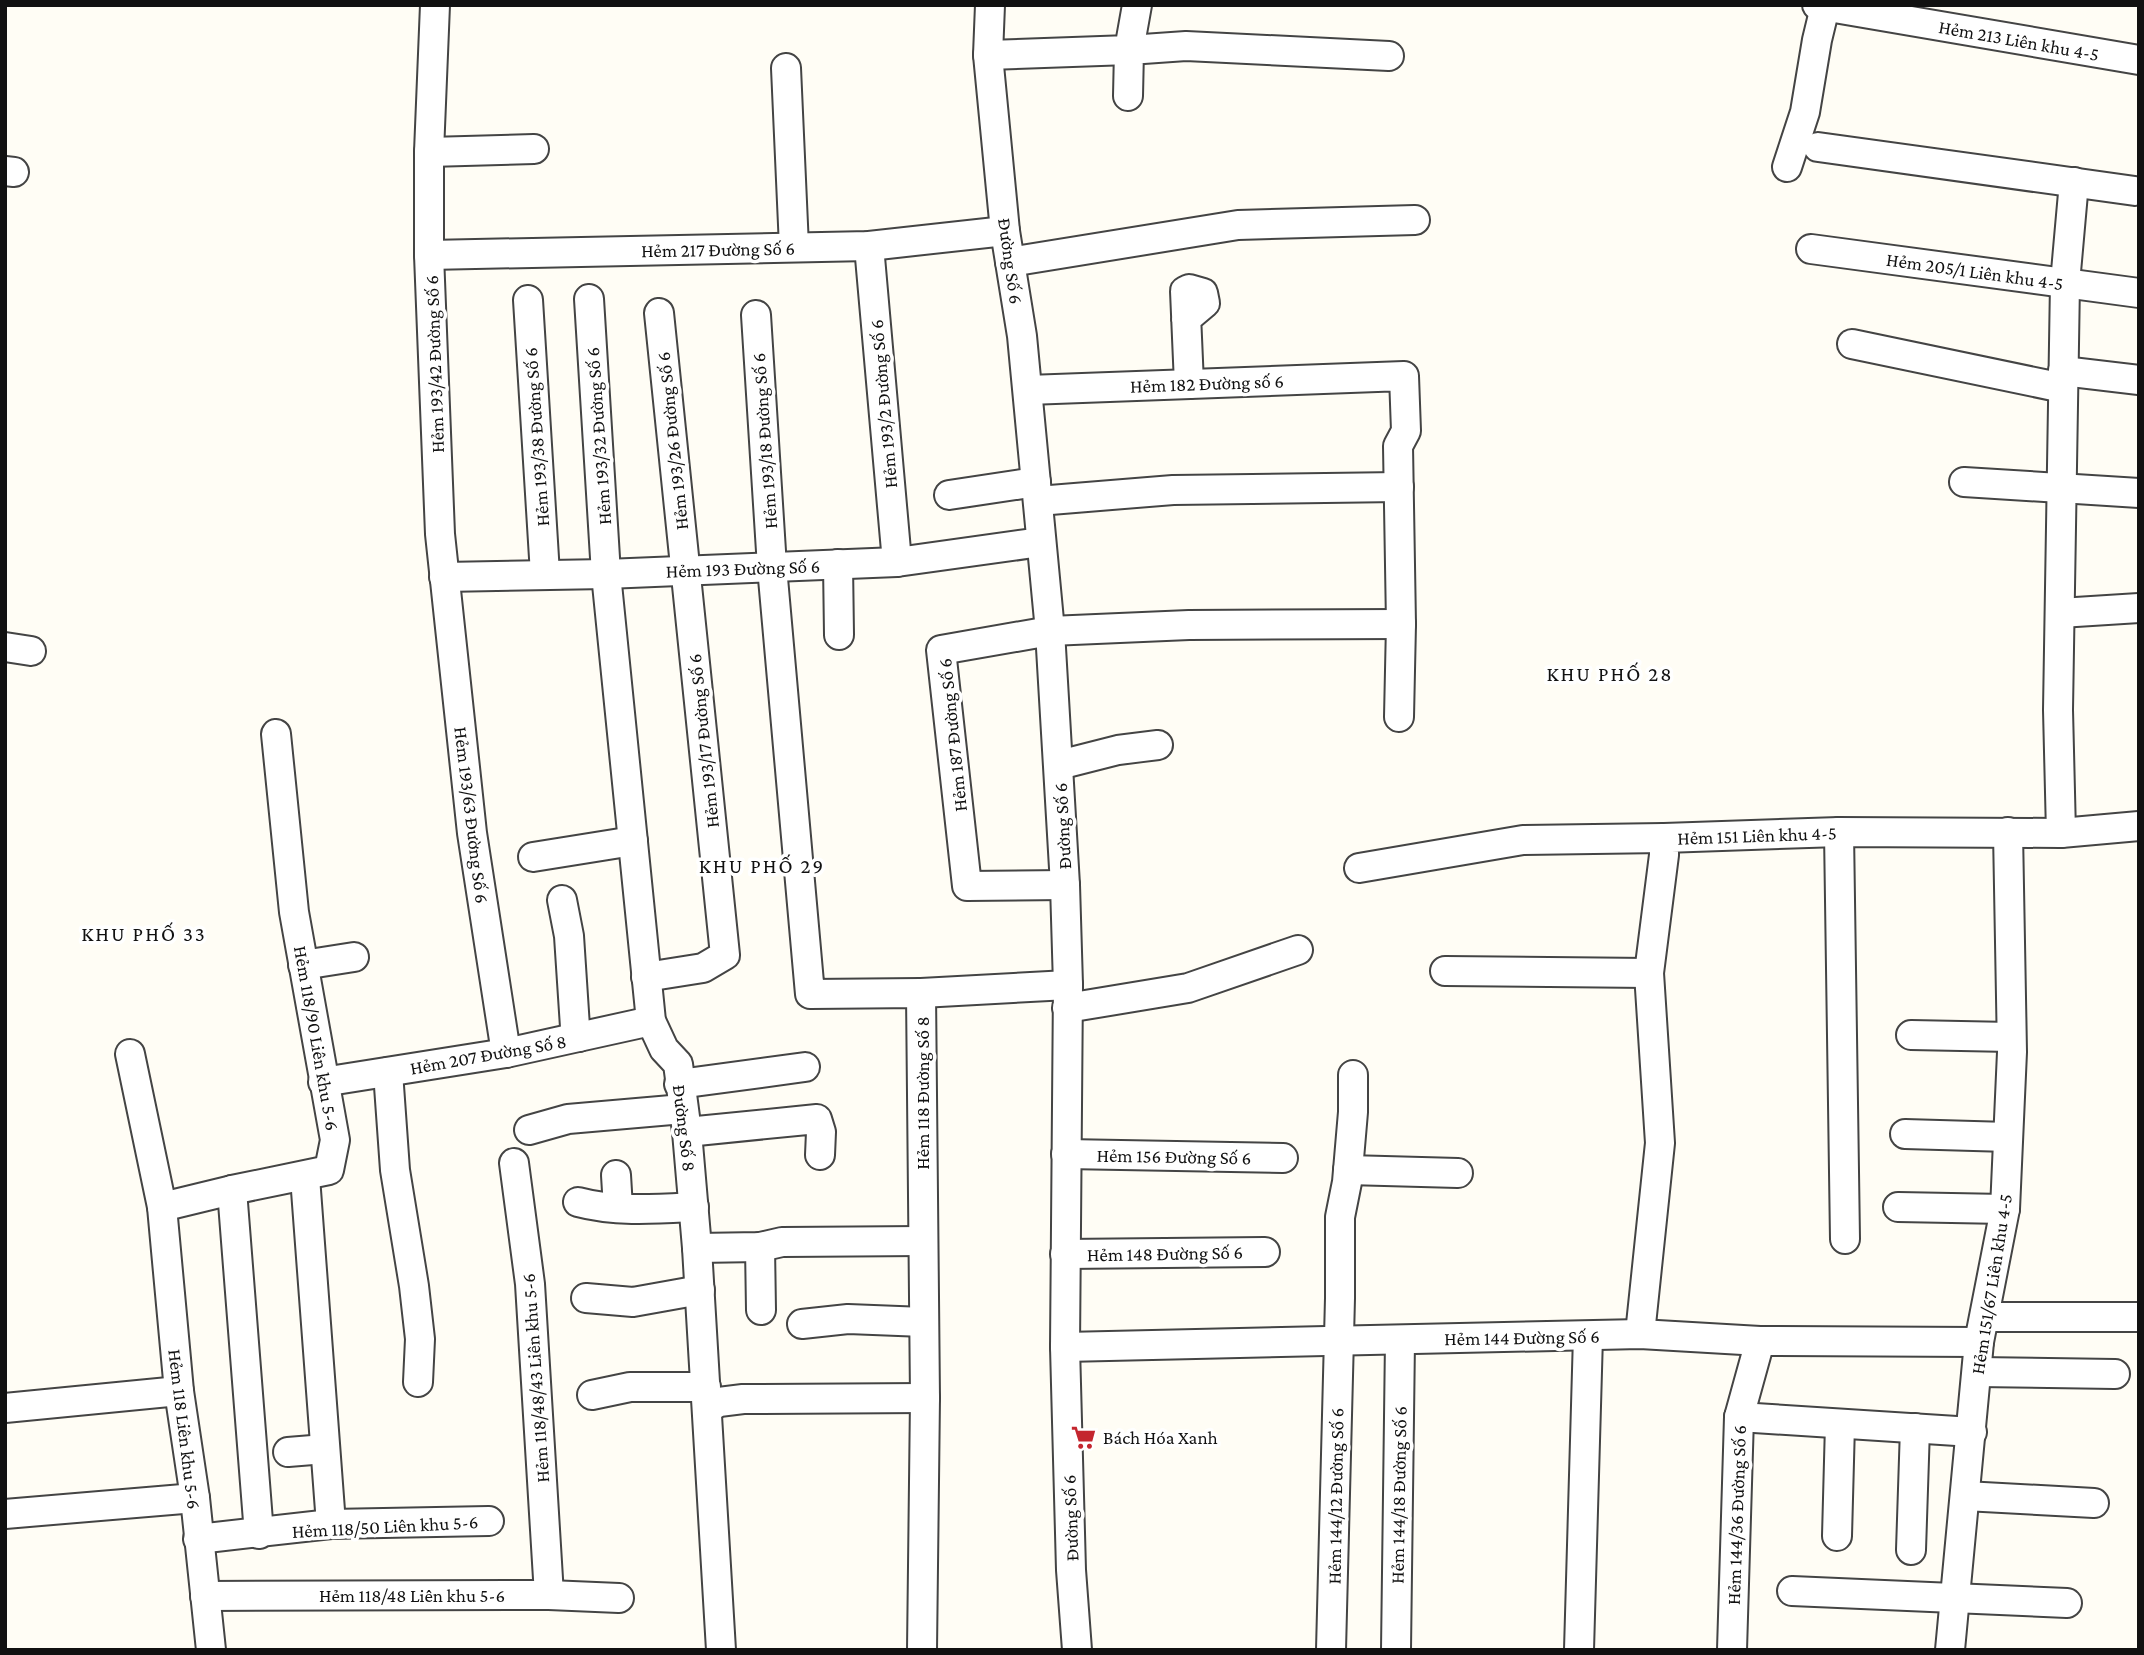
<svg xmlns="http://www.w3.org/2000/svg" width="2144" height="1655" viewBox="0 0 2144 1655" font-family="'Crimson Pro',serif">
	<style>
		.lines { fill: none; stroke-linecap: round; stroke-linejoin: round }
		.minor-casing { stroke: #444; stroke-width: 32 }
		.minor { stroke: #fff; stroke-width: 28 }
		.labels { text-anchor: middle; stroke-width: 7; stroke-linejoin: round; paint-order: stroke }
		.street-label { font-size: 19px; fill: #111; stroke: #fff }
		.poi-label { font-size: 19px; fill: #111; stroke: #fff; text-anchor: start }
		.neighbourhood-label { font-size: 21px; letter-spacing: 2px; fill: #111; stroke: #fff }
	</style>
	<rect width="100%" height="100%" fill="#fffdf5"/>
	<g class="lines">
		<defs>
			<g id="minor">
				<polyline points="435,5 429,152 429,255 440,534 472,833 506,1053"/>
				<polyline points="990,5 988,55 1005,231 1022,336 1050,631 1065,885 1068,985 1065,1347 1071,1570 1077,1650"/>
				<polyline points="1817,5 2139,60"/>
				<polyline points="988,55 1129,50 1137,5"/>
				<polyline points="786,68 794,247"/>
				<polyline points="1128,96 1129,50 1186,46 1389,56"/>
				<polyline points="1818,147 2135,191"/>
				<polyline points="429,152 534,149"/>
				<polyline points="1787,167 1805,112 1817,40 1825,7"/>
				<polyline points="5,171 14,172"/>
				<polyline points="869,246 897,562"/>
				<polyline points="1811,249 2139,293"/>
				<polyline points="429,255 869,246 1005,231"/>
				<polyline points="1010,262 1238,225 1415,220"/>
				<polyline points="589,299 606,574 651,1021 664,1049 678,1064 687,1132 697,1248 721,1650"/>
				<polyline points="528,300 545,574"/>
				<polyline points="756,315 772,567 810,994 921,993 925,1398 922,1650"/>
				<polyline points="1186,319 1205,303 1203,293 1189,289 1185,291 1189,384"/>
				<polyline points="1852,344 2063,388"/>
				<polyline points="2063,371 2139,380"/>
				<polyline points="1028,390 1404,376 1406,431 1398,446 1401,624 1399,717"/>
				<polyline points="1964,482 2139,493"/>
				<polyline points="949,495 1036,482"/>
				<polyline points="1038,501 1173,490 1399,487"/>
				<polyline points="838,564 839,635"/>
				<polyline points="444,577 606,574 897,562 1041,542"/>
				<polyline points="2060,613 2139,608"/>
				<polyline points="5,647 31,651"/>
				<polyline points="1059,765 1118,750 1158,745"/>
				<polyline points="1839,832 1845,1239"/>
				<polyline points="2061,833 2058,710 2065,283 2074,182"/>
				<polyline points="533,857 633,841"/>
				<polyline points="1359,868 1523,840 1664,838"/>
				<polyline points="1065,885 967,886 941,650 1050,631 1189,625 1401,624"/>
				<polyline points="562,900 569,936 575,1027 579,1037"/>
				<polyline points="303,965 354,957"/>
				<polyline points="1445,971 1649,973"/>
				<polyline points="646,977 703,968 725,955 659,313"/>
				<polyline points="921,993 1068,985"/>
				<polyline points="1067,1008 1188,988 1298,950"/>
				<polyline points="1911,1035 2011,1037"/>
				<polyline points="130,1054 162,1207 179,1391 195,1498 211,1650"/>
				<polyline points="388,1072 395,1170 414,1286 420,1339 418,1382"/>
				<polyline points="323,1082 506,1053 651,1021"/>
				<polyline points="679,1084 805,1067"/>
				<polyline points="529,1130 568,1119 683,1109"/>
				<polyline points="687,1132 817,1119 821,1132 820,1155"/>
				<polyline points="1905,1134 2008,1137"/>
				<polyline points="1066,1154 1283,1158"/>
				<polyline points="514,1163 530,1284 549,1595"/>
				<polyline points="1348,1170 1458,1173"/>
				<polyline points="616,1175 618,1208"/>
				<polyline points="305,1177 331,1524"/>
				<polyline points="232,1190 259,1534"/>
				<path d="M 578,1202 C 615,1212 656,1209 694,1207"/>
				<polyline points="162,1207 232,1190 329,1170 335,1140 294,912 276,734"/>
				<polyline points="1898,1207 2005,1209"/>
				<polyline points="760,1247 761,1310"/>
				<polyline points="697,1248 760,1247 782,1242 923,1241"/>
				<polyline points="1065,1254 1265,1252"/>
				<polyline points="586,1298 633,1302 700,1290"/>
				<polyline points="1986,1317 2139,1317"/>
				<polyline points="802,1324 848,1319 924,1322"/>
				<polyline points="1640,1334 1660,1143 1649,973 1664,855 1664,838 1839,832 2061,833 2139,826"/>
				<polyline points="1065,1347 1640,1334 1760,1341 1979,1342"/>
				<polyline points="1977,1372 2115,1374"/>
				<polyline points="592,1395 630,1387 706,1387"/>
				<polyline points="5,1408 179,1391"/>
				<polyline points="707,1409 719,1402 743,1399 925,1398"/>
				<polyline points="1739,1417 1972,1432"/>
				<polyline points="288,1452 325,1449"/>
				<polyline points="1965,1496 2094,1503"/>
				<polyline points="5,1514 195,1498"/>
				<polyline points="1837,1536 1840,1424"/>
				<polyline points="198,1539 331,1524 489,1521"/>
				<polyline points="1911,1550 1915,1428"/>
				<polyline points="1792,1591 2067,1603"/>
				<polyline points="205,1596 549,1595 619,1598"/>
				<polyline points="1331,1650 1340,1298 1340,1217 1347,1182 1353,1112 1353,1075"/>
				<polyline points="1396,1650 1400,1340"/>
				<polyline points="1579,1650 1588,1336"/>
				<polyline points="1732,1650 1739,1417 1760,1341"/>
				<polyline points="1950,1650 1979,1342 2005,1209 2012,1052 2008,832"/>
			</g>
		</defs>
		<use href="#minor" class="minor-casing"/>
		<use href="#minor" class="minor"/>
	</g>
	<defs>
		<symbol id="supermarket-bare" viewBox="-9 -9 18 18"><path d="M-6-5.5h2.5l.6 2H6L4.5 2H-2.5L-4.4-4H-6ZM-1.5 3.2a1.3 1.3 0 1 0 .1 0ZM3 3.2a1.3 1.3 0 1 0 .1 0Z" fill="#c4262e" stroke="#fff" stroke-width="2.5" paint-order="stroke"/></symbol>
	</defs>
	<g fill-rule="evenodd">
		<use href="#supermarket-bare" x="1066" y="1420" width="35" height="35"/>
	</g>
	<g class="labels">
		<g class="street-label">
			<text transform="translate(2019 40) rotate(10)" y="7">Hẻm 213 Liên khu 4-5</text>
			<text transform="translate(718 249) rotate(-1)" y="7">Hẻm 217 Đường Số 6</text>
			<text transform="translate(1011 261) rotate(82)" y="7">Đường Số 6</text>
			<text transform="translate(1975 271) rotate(8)" y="7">Hẻm 205/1 Liên khu 4-5</text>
			<text transform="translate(434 364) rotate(-92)" y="7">Hẻm 193/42 Đường Số 6</text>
			<text transform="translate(1207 383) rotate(-2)" y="7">Hẻm 182 Đường số 6</text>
			<text transform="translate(883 404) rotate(-95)" y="7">Hẻm 193/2 Đường Số 6</text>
			<text transform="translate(598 436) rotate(-94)" y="7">Hẻm 193/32 Đường Số 6</text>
			<text transform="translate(536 437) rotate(-94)" y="7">Hẻm 193/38 Đường Số 6</text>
			<text transform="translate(672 441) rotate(-96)" y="7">Hẻm 193/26 Đường Số 6</text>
			<text transform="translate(764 441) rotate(-94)" y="7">Hẻm 193/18 Đường Số 6</text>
			<text transform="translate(743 568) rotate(-2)" y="7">Hẻm 193 Đường Số 6</text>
			<text transform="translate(952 735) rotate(-96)" y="7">Hẻm 187 Đường Số 6</text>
			<text transform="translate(703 741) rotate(-96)" y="7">Hẻm 193/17 Đường Số 6</text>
			<text transform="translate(472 815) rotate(83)" y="7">Hẻm 193/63 Đường Số 6</text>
			<text transform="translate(1062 826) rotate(-93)" y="7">Đường Số 6</text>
			<text transform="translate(1757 835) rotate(-2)" y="7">Hẻm 151 Liên khu 4-5</text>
			<text transform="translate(317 1038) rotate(80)" y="7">Hẻm 118/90 Liên khu 5-6</text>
			<text transform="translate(488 1054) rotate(-10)" y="7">Hẻm 207 Đường Số 8</text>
			<text transform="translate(922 1093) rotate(-90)" y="7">Hẻm 118 Đường Số 8</text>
			<text transform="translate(685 1128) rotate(83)" y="7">Đường Số 8</text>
			<text transform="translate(1174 1156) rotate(1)" y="7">Hẻm 156 Đường Số 6</text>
			<text transform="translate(1165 1253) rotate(-1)" y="7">Hẻm 148 Đường Số 6</text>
			<text transform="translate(1991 1284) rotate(-81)" y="7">Hẻm 151/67 Liên khu 4-5</text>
			<text transform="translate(1522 1337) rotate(-1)" y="7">Hẻm 144 Đường Số 6</text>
			<text transform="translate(535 1378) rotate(-94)" y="7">Hẻm 118/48/43 Liên khu 5-6</text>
			<text transform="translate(185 1429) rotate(83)" y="7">Hẻm 118 Liên khu 5-6</text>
			<text transform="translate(1398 1495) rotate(-89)" y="7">Hẻm 144/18 Đường Số 6</text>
			<text transform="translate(1335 1496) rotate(-89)" y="7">Hẻm 144/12 Đường Số 6</text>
			<text transform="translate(1736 1515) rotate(-88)" y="7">Hẻm 144/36 Đường Số 6</text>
			<text transform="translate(1070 1518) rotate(-92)" y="7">Đường Số 6</text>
			<text transform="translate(385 1526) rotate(-3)" y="7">Hẻm 118/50 Liên khu 5-6</text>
			<text x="412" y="1602">Hẻm 118/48 Liên khu 5-6</text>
		</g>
		<g class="poi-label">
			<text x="1103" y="1444">Bách Hóa Xanh</text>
		</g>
		<g class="neighbourhood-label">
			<text x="1610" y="681">KHU PHỐ 28</text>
			<text x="762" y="873">KHU PHỐ 29</text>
			<text x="144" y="941">KHU PHỐ 33</text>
		</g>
	</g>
	<rect width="2144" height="1655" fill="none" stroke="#111111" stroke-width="14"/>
</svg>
